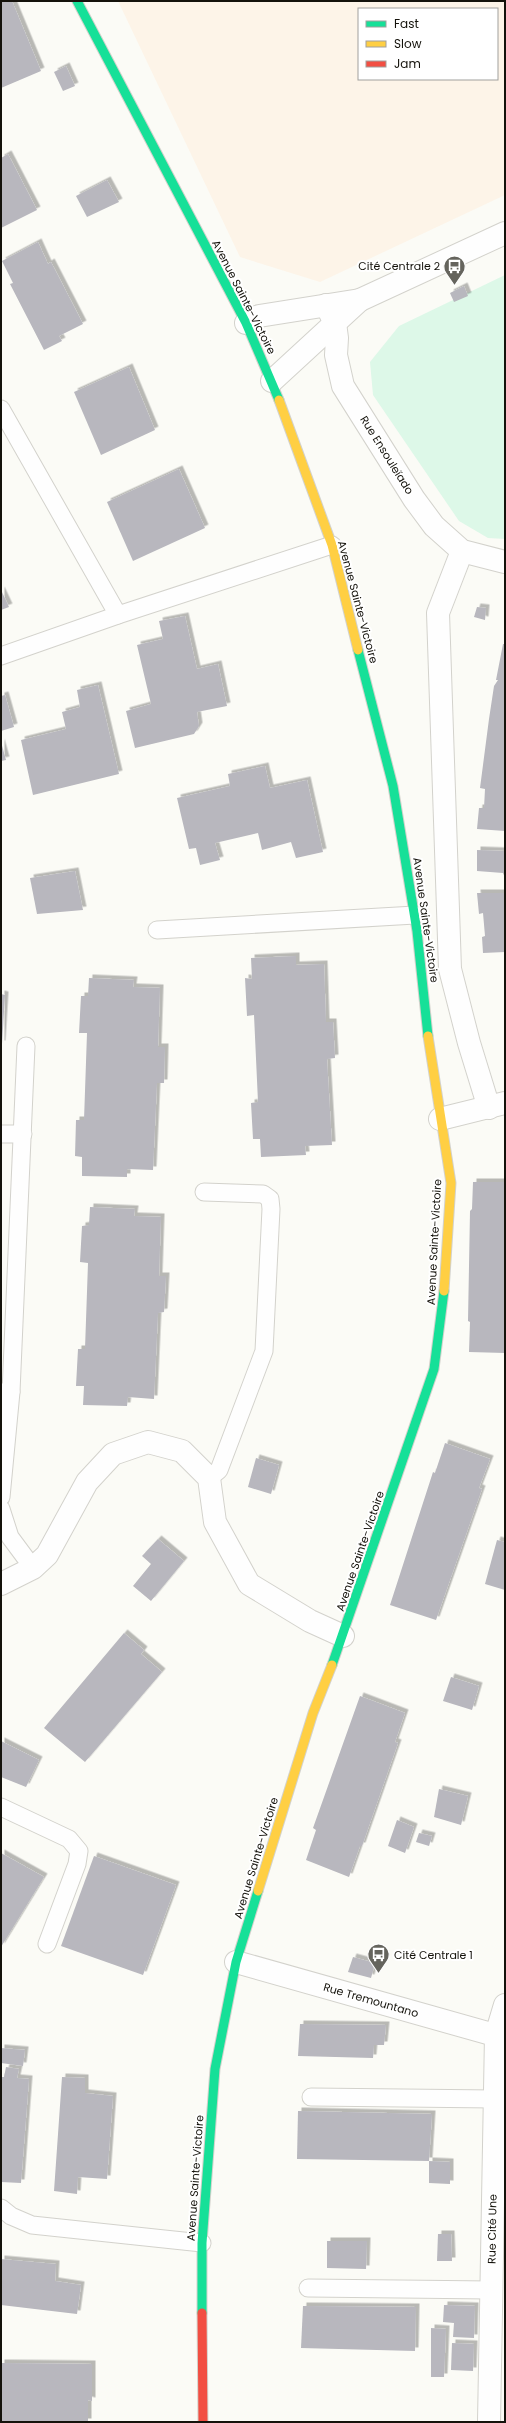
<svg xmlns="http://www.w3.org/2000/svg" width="506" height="2423" viewBox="0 0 506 2423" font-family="Poppins,sans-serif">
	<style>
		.industrial { fill: #fdf4e8; fill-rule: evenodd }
		.green { fill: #ddf8e8 }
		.building { fill: #b8b7be; filter: url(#shadow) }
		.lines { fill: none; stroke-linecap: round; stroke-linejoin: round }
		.lane-casing { stroke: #d3d2cc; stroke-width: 19 }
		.street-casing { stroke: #d3d2cc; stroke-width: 24 }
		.fast-casing { stroke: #d3d2cc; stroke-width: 11 }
		.slow-casing { stroke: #d3d2cc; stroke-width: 11 }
		.jam-casing { stroke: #d3d2cc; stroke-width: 11 }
		.lane { stroke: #fefefe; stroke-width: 17 }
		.street { stroke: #fefefe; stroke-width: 22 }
		.fast { stroke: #16e098; stroke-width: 9 }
		.slow { stroke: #ffcf43; stroke-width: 9 }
		.jam { stroke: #f24e42; stroke-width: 9 }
		.labels { text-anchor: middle; stroke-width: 4; stroke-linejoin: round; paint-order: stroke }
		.poi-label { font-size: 11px; fill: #14120b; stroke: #fff; text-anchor: end }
		.street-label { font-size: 11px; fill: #14120b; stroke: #fff }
	</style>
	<defs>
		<filter id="shadow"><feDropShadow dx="3.5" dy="-3.5" stdDeviation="0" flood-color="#0004"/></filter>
	</defs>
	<rect width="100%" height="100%" fill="#fbfbf6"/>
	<path class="industrial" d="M 118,1 L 505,1 L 505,195 L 320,282 L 240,257 ZM 359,9 L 497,9 L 497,79 L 359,79 Z"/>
	<polygon class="green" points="505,275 505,539 488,538 459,521 373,395 370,362 399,326"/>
	<g class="building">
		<polygon points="1,1 12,1 41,71 1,88"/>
		<polygon points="66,66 75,86 63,91 54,72"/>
		<polygon points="8,154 37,210 1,228 1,158"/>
		<polygon points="107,180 119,202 87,217 76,196"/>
		<polygon points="38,242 48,264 51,262 83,324 59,336 62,341 44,350 10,284 13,283 2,261"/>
		<polygon points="464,286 468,296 454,302 450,293"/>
		<polygon points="129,367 155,430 101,455 74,392"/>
		<polygon points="179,469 205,528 133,561 107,502"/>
		<polygon points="1,590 9,607 1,610"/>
		<polygon points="477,607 486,608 485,620 474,617"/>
		<polygon points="185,616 197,669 218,664 227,706 197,712 199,726 194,734 135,748 126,711 151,704 137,645 163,639 159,621"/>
		<polygon points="503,644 505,644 505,831 477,829 479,808 484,808 485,789 480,788 489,719 494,686 498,680 496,680"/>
		<polygon points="98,685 119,774 33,795 21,740 66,729 62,712 80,707 77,690"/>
		<polygon points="5,695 14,727 1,731 1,696"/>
		<polygon points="1,742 6,760 1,761"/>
		<polygon points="265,766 270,788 307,780 323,852 296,858 291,842 262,850 258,833 215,843 220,860 200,865 196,848 189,849 177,798 230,786 228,774"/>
		<polygon points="504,846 505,878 503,873 477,871 477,850 504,851"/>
		<polygon points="75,871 83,910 37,914 30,878"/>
		<polygon points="477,893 505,893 505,952 483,953 482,937 485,936 483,913 479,914"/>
		<polygon points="296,956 296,965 324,964 326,1022 333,1022 335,1058 327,1059 332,1145 305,1146 306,1155 261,1157 260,1139 253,1139 251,1103 258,1102 254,1015 247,1016 245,978 252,979 251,958"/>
		<polygon points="89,978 134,980 133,987 160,988 158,1047 165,1047 164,1083 157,1083 153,1170 127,1169 127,1177 82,1176 82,1157 75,1156 76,1120 84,1120 87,1033 79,1033 81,996 88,996"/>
		<polygon points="1,994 5,995 2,1044 1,1044"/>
		<polygon points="473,1182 505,1182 505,1353 469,1352 470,1322 468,1321 470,1211 472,1209"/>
		<polygon points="90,1207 135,1209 134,1216 161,1217 159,1276 166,1276 164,1312 158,1313 154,1399 128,1397 127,1406 83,1405 84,1386 76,1386 78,1349 85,1349 88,1263 80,1262 82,1226 89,1225"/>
		<polygon points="445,1443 490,1459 479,1488 482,1489 436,1620 390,1605 433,1472 435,1473"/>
		<polygon points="256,1458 279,1465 271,1494 248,1487"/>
		<polygon points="158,1539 184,1561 151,1601 133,1586 151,1564 142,1556"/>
		<polygon points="497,1540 505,1542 505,1590 485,1584"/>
		<polygon points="124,1633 144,1650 141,1654 162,1672 85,1762 44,1728"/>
		<polygon points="451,1677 479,1686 472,1710 443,1701"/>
		<polygon points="360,1696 405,1713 395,1742 398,1743 362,1846 360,1846 349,1877 306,1860 316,1830 313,1828"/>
		<polygon points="1,1741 39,1760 26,1787 1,1777"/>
		<polygon points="439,1789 468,1796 461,1825 434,1817"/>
		<polygon points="397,1820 414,1827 405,1853 388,1846"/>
		<polygon points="419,1833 432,1836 429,1846 416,1842"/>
		<polygon points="1,1853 44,1877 1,1947"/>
		<polygon points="94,1856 176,1885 143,1975 61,1946"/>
		<polygon points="353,1957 375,1963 371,1978 348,1972"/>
		<polygon points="300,2024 386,2025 384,2045 374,2045 373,2058 298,2056"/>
		<polygon points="1,2048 25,2050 23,2066 1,2063"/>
		<polygon points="6,2067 19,2069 17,2078 29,2079 21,2183 1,2182 1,2077 4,2077"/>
		<polygon points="62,2077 85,2078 85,2093 113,2096 107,2179 78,2177 77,2194 54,2191"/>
		<polygon points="298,2111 432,2114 429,2161 297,2159"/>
		<polygon points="429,2161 450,2162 450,2184 429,2183"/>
		<polygon points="438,2234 451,2234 452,2261 437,2261"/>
		<polygon points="327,2241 367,2241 366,2269 327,2268"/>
		<polygon points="1,2259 56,2264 55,2281 81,2285 77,2314 1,2305"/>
		<polygon points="444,2305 475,2306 474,2338 453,2337 454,2323 443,2322"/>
		<polygon points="303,2306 416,2307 415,2351 301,2348"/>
		<polygon points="431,2328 446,2329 444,2377 431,2377"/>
		<polygon points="452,2343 474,2344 473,2371 451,2370"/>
		<polygon points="1,2363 92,2364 92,2401 88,2400 88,2422 1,2422"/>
	</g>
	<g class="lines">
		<defs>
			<g id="lane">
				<polyline points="1,409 118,615 332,545"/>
				<polyline points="1,656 118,615"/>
				<polyline points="157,930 415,915"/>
				<polyline points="1,1134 23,1134"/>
				<polyline points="204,1192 263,1194 270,1199 271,1209 264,1351 219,1470 209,1478"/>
				<polyline points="1,1392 11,1392 26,1046"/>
				<polyline points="1,1497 11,1392"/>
				<polyline points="1,1509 10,1537 33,1568"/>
				<polyline points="1,1807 69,1839 79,1851 77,1864 47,1944"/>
				<polyline points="311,2097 495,2099"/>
				<polyline points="1,2208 11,2216 32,2225 202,2243"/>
				<polyline points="308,2288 491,2290"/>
			</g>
			<g id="street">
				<polyline points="360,300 505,233"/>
				<polyline points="326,305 335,323 337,338 336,355 343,386 414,499 434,526 462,551 505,562"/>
				<polyline points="246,323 259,316 360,300 272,381"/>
				<polyline points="462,551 438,613 450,969 469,1043 489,1108"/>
				<polyline points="440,1119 505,1103"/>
				<polyline points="1,1584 33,1568 47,1555 87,1482 113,1454 148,1442 182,1451 209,1478 215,1522 249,1584 310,1621 343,1636"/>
				<polyline points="236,1962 505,2038"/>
				<polyline points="489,2422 496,2035 505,2005"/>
			</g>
			<g id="fast">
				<polyline points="77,1 246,323 279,400"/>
				<polyline points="358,650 393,786 417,931 428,1036"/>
				<polyline points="332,1665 434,1369 444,1291"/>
				<polyline points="202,2313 202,2243 215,2069 236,1962 258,1891"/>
			</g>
			<g id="slow">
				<polyline points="279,400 332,545 358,650"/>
				<polyline points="428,1036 451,1183 444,1291"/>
				<polyline points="258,1891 313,1713 332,1665"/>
			</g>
			<polyline id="jam" points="202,2313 203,2422"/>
		</defs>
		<use href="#lane" class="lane-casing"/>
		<use href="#street" class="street-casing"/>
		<use href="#fast" class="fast-casing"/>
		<use href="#slow" class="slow-casing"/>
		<use href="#jam" class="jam-casing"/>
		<use href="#lane" class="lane"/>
		<use href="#street" class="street"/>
		<use href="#fast" class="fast"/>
		<use href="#slow" class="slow"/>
		<use href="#jam" class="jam"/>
	</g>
	<defs>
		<symbol id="bus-pin" viewBox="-11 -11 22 30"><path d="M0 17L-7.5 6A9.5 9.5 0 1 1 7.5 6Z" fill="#65645d" stroke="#fff"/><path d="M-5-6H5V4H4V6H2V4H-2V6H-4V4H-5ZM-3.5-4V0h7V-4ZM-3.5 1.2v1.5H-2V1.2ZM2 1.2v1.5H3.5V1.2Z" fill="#fff"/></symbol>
	</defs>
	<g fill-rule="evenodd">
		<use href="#bus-pin" x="442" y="254" width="25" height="34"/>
		<use href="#bus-pin" x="366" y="1942" width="25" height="34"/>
	</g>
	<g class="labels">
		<g class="poi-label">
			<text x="440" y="270">Cité Centrale 2</text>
			<text x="394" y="1959" text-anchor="start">Cité Centrale 1</text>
		</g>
		<g class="street-label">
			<text transform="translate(244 297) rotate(63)" y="4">Avenue Sainte-Victoire</text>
			<text transform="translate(387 455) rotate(58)" y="4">Rue Ensouleïado</text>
			<text transform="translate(358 602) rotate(75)" y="4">Avenue Sainte-Victoire</text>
			<text transform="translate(426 920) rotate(82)" y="4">Avenue Sainte-Victoire</text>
			<text transform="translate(434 1242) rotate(-87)" y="4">Avenue Sainte-Victoire</text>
			<text transform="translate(360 1551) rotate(-71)" y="4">Avenue Sainte-Victoire</text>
			<text transform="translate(256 1858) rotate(-73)" y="4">Avenue Sainte-Victoire</text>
			<text transform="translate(371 2000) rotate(16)" y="4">Rue Tremountano</text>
			<text transform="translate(195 2178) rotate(-86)" y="4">Avenue Sainte-Victoire</text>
			<text transform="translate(492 2229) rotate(-89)" y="4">Rue Cité Une</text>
		</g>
	</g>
	<rect width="506" height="2423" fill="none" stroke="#14120b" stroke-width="4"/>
	<rect x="358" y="8" width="140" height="72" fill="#ffffff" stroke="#a1a09d"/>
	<rect x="366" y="21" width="20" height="6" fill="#16e098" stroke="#a1a09d"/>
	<text x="394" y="28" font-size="12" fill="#14120b">Fast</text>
	<rect x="366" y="41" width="20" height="6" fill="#ffcf43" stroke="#a1a09d"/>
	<text x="394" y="48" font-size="12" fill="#14120b">Slow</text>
	<rect x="366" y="61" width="20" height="6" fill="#f24e42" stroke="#a1a09d"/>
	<text x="394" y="68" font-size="12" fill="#14120b">Jam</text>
</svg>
